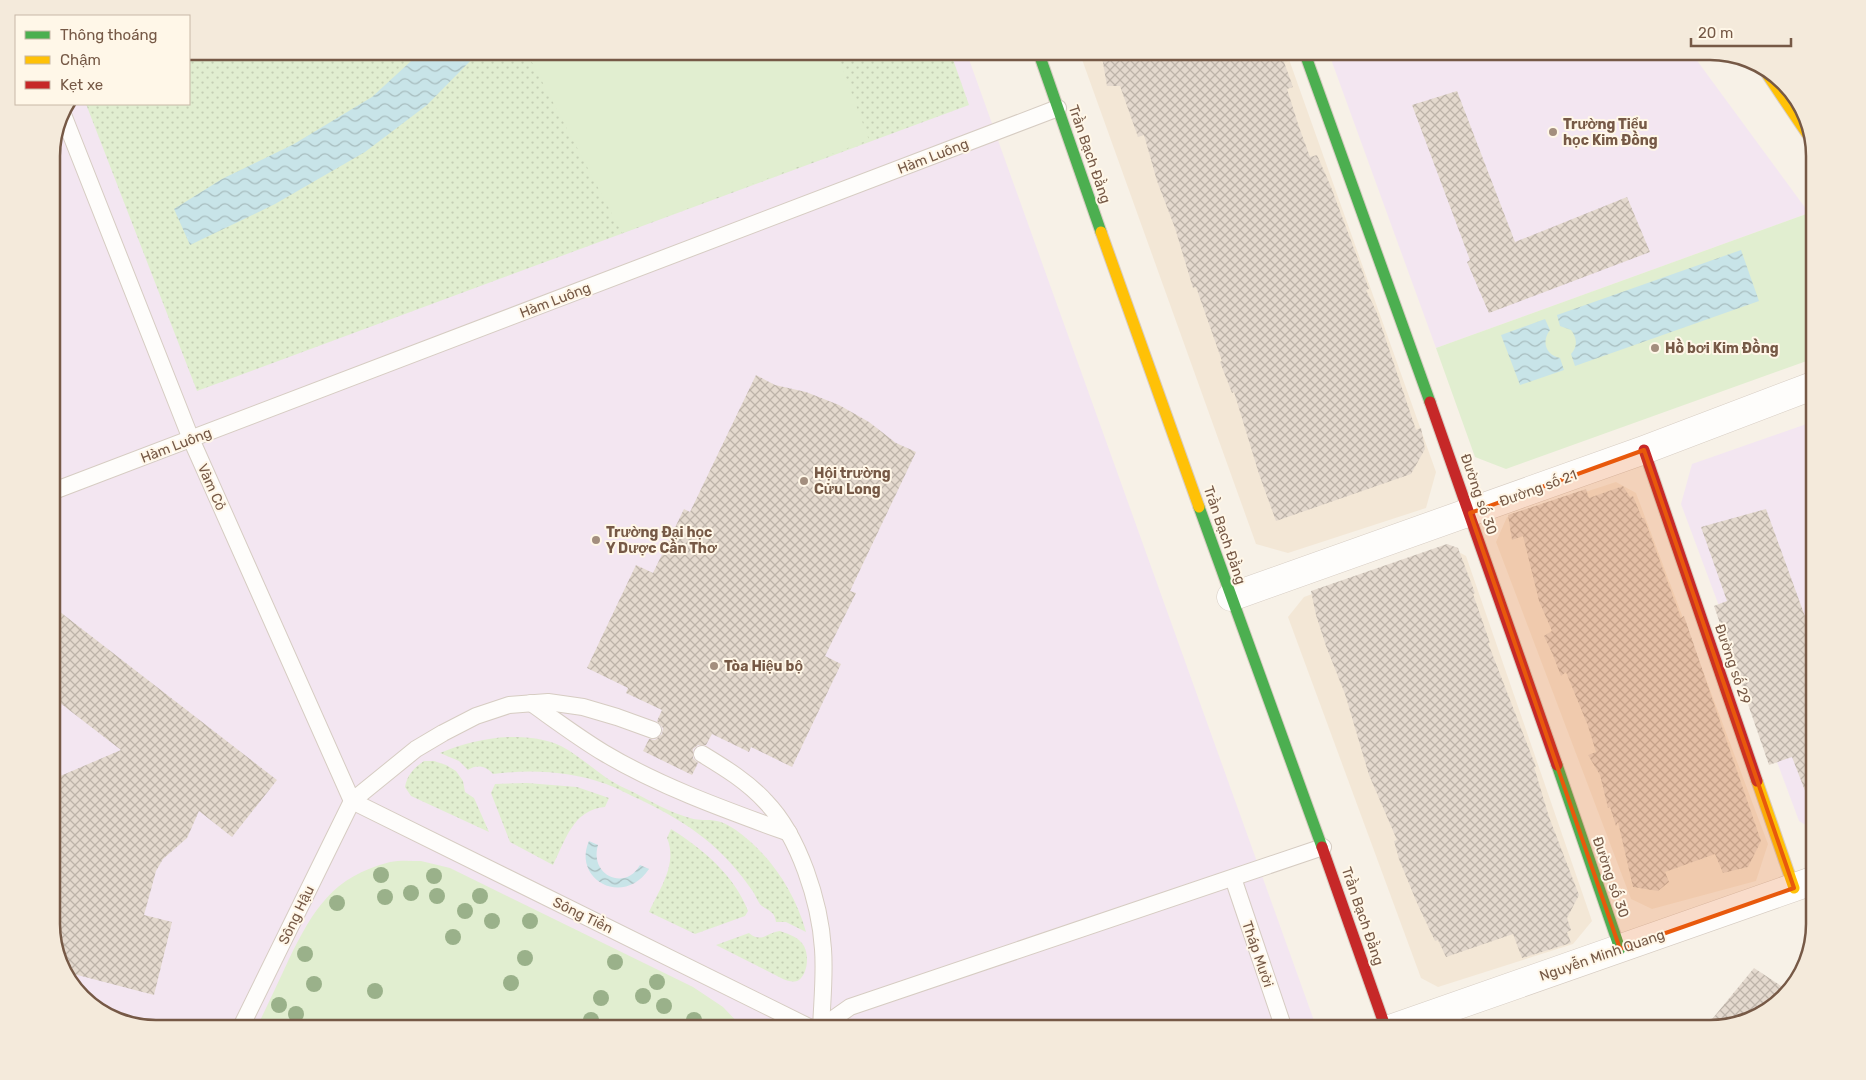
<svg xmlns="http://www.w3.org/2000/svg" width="1866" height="1080" viewBox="0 0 1866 1080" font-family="Rubik,sans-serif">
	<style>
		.residential { fill: #f3e7d6 }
		.education { fill: #f3e6f1 }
		.grass { fill: url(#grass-dots) }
		.park { fill: #e1eed0 }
		.water { fill: url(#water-waves) }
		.building { fill: url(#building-cross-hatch) }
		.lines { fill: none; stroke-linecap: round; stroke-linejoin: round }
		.lane-casing { stroke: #d6ccc2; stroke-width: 18 }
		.street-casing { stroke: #d6ccc2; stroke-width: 29 }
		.fast-casing { stroke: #d8cdc3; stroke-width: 13 }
		.slow-casing { stroke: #d8cdc3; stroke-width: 13 }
		.jam-casing { stroke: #d8cdc3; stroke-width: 13 }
		.lane { stroke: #fefdfb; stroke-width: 16 }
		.street { stroke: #fefdfb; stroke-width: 28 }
		.fast { stroke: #4caf50; stroke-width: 11 }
		.slow { stroke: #ffc107; stroke-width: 11 }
		.jam { stroke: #c62828; stroke-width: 11 }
		.tree { fill: #9ab18a }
		.marked { fill: #e8590c; fill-opacity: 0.2; stroke: #e8590c; stroke-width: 4; stroke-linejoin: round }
		.poi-dot { fill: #a38e7e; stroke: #fff7e8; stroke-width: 2 }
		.labels { text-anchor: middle; stroke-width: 4; stroke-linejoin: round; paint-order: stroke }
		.poi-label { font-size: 14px; font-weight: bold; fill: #765946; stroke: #fff7e8; text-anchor: start }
		.street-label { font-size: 14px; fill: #765946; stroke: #fff7e8 }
		.rim { fill: none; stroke: #765946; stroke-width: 2.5 }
	</style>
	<defs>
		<pattern id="grass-dots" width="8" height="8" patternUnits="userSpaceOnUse" patternTransform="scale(1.25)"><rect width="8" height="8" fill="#e1eed0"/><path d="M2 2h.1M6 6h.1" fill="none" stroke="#c4ceb4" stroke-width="1.8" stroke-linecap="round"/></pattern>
		<pattern id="water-waves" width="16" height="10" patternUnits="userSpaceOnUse" patternTransform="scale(1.25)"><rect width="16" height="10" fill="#c8e4e8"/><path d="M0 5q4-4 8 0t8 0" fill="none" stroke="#a7bcbe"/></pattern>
		<pattern id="building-cross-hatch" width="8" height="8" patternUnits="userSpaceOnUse" patternTransform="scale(1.25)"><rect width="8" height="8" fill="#e4d9ce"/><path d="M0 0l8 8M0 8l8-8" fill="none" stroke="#bdb3a9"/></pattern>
	</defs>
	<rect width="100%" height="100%" fill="#f7f1e7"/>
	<g class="residential">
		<polygon points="1079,51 1286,51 1436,472 1426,508 1288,553 1256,544"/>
		<polygon points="1616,482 1636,493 1768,844 1756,881 1652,909 1631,899 1496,542 1507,517"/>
		<polygon points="1446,545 1466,556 1592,921 1573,944 1438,987 1421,978 1288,617 1304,597"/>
	</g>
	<g class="education">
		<polygon points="189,51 966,51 1317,1029 156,1029 104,1015 69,982 51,931 51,149 59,116 67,104 189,104"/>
		<polygon points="1328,51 1690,51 1809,213 1436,348"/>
		<polygon points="1815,421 1815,831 1799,821 1681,504 1692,464"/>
	</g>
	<g class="grass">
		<polygon points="189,51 950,51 969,105 197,391 86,104 189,104"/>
		<path d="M 509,737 C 527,737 544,738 561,746 C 578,755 592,768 608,779 C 616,784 626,789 635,793 C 652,802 671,813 690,818 C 699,821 708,819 717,821 C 727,823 738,831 746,838 C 775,862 796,896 806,932 L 786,922 L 776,922 C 775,912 769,911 762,906 C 759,904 756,897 754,893 C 723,847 690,824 641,800 C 629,795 618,788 606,784 C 570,771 531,769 493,774 C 486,766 477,764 468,770 L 459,761 L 440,753 C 462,744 484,738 509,737 Z"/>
		<path d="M 424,761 L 434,761 L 446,765 L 456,771 L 463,781 L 465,792 L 474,798 L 489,832 L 411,796 L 405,787 C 407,775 414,768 424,761 Z"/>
		<path d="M 527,783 L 577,787 L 609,798 L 605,807 C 573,810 566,839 553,865 L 510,842 L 491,793 L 495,784 Z"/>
		<path d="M 671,829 C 703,849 734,875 748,911 L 745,916 L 695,934 L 649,912 C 660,888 678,864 667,838 Z"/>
		<path d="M 780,931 C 788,934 799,937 804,946 C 809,955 808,973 799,980 C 794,983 788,981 783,979 L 716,945 L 749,933 C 761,944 768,932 780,931 Z"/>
	</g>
	<g class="park">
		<polygon points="526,51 836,51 869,140 622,233"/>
		<polygon points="1809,213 1815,221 1815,358 1506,469 1475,457 1436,348"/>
		<path d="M 421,861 L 450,868 L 693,987 L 723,1007 L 744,1029 L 256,1029 C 267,1006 278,983 289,959 C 314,909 332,877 390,862 C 400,860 411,861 421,861 Z"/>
	</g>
	<g class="water">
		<polygon points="422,51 480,51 427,105 365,152 275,204 190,245 174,209 222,179 294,144 372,97"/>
		<path d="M 1741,250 L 1759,301 L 1575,366 L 1571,354 C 1578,346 1577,338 1571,330 L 1560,326 L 1557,315 Z"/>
		<path d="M 1545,319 L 1550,330 C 1541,342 1546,355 1560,358 L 1564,370 L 1520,385 L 1501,335 Z"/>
		<path d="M 589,841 L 598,845 C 589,875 625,892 640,865 L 649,869 C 623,908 572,879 589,841 Z"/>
	</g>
	<g class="building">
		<polygon points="1101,51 1280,51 1293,87 1287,89 1299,127 1310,157 1317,155 1331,187 1369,289 1366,290 1377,313 1416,430 1421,428 1425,449 1411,474 1276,521 1259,474 1234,392 1232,393 1220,362 1222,361 1196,287 1193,288 1175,228 1157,181 1144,135 1138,137 1120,86 1107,86"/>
		<polygon points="1457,91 1515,242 1627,197 1650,252 1489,313 1467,262 1470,260 1412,105"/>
		<polygon points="756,375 775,385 806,392 839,405 869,422 896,443 916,452 850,591 856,593 825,656 841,664 792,767 751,747 749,752 712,734 706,745 698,745 693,749 693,758 698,763 692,775 643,751 649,739 655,740 662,734 663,728 657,721 662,710 626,693 628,688 587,668 636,565 653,573 684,509 690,512"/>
		<polygon points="1623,486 1630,497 1633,496 1642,518 1644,518 1681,618 1684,616 1761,841 1748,867 1723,873 1715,854 1665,872 1669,882 1658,891 1633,887 1618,822 1616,826 1610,807 1608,808 1600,775 1588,755 1596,752 1588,726 1566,672 1561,676 1553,655 1544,636 1552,631 1539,601 1523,536 1512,540 1508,515 1586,489 1589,498"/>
		<polygon points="1766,509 1815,644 1815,809 1812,809 1792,757 1769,765 1714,606 1727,601 1701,527"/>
		<polygon points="1447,544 1458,548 1475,593 1473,594 1490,643 1488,643 1536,767 1534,767 1549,817 1579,895 1567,918 1571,930 1567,932 1571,943 1522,958 1513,934 1446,957 1438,940 1435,941 1417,903 1399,859 1394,841 1397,840 1369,775 1345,694 1326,646 1316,615 1311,591"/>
		<polygon points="51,605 277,780 232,837 199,811 187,838 163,859 156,871 144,915 172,922 154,995 66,972 51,931 51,780 121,750 51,696"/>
		<polygon points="1754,968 1787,990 1763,1015 1710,1029 1704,1029"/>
	</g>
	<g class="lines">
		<defs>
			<g id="lane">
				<polyline points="62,112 191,439 352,801"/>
				<polyline points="51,492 1058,108"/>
				<path d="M 531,703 C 555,720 579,738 604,753 C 661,787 726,810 789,833"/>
				<path d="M 702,754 C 725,768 748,782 766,802 C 799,836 820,902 823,949 C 825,975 822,1002 821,1029"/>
				<polyline points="352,801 813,1029"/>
				<polyline points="1233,878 1284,1029"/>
				<polyline points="240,1029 352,801 416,749 443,733 476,716 509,705 548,702 583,707 617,717 653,730"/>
				<polyline points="825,1029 833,1019 850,1007 1323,847"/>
			</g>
			<g id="street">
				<polyline points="1231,597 1644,450 1815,385"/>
				<polyline points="1390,1029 1815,880"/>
			</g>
			<g id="fast">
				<polyline points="1038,51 1101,232"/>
				<polyline points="1304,51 1430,402"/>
				<polyline points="1199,507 1322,847"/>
				<polyline points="1557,765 1620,949"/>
			</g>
			<g id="slow">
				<polyline points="1761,65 1812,141"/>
				<polyline points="1101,232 1199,507"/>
				<polyline points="1757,781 1794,888"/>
			</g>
			<g id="jam">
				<polyline points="1430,402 1557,765"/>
				<polyline points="1644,450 1757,781"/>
				<polyline points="1322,847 1386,1029"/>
			</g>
		</defs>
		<use href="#lane" class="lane-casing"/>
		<use href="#street" class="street-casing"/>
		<use href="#fast" class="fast-casing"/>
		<use href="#slow" class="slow-casing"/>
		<use href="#jam" class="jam-casing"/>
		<use href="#lane" class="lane"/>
		<use href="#street" class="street"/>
		<use href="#fast" class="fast"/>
		<use href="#slow" class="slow"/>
		<use href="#jam" class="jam"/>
	</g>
	<g class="tree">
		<circle cx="381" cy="875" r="8"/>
		<circle cx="434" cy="876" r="8"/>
		<circle cx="411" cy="893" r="8"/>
		<circle cx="437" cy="896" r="8"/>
		<circle cx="480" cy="896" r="8"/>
		<circle cx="385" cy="897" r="8"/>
		<circle cx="337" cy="903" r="8"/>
		<circle cx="465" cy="911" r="8"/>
		<circle cx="492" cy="921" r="8"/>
		<circle cx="530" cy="921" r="8"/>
		<circle cx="453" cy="937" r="8"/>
		<circle cx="305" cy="954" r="8"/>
		<circle cx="525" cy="958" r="8"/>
		<circle cx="615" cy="962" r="8"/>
		<circle cx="657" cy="982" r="8"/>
		<circle cx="511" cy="983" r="8"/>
		<circle cx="314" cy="984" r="8"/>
		<circle cx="375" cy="991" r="8"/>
		<circle cx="643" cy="996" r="8"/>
		<circle cx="601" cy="998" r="8"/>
		<circle cx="279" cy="1005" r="8"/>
		<circle cx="664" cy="1006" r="8"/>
		<circle cx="296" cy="1014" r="8"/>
		<circle cx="591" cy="1020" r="8"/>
		<circle cx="694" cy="1020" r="8"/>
	</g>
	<path class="marked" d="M 1644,450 L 1794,888 L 1620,949 L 1470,513 Z"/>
	<g class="poi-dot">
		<circle cx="1553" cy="132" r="5"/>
		<circle cx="1655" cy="348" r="5"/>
		<circle cx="804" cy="481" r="5"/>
		<circle cx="596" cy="540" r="5"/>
		<circle cx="714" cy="666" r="5"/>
	</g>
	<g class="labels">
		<g class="poi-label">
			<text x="1563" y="129">Trường Tiểu<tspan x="1563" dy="16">học Kim Đồng</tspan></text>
			<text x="1665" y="353">Hồ bơi Kim Đồng</text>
			<text x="814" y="478">Hội trường<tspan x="814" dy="16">Cửu Long</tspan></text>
			<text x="606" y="537">Trường Đại học<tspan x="606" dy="16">Y Dược Cần Thơ</tspan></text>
			<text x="724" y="671">Tòa Hiệu bộ</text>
		</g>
		<g class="street-label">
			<text transform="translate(1090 154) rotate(71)" y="5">Trần Bạch Đằng</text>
			<text transform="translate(933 156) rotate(-21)" y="5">Hàm Luông</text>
			<text transform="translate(555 300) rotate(-21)" y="5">Hàm Luông</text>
			<text transform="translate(176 445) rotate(-21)" y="5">Hàm Luông</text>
			<text transform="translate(212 487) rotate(66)" y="5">Vàm Cỏ</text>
			<text transform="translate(1538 488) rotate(-20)" y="5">Đường số 21</text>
			<text transform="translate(1479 494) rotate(71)" y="5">Đường số 30</text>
			<text transform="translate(1225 535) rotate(71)" y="5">Trần Bạch Đằng</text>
			<text transform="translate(1733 664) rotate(71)" y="5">Đường số 29</text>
			<text transform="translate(1611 877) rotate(71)" y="5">Đường số 30</text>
			<text transform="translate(296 915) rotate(-64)" y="5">Sông Hậu</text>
			<text transform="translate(583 915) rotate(26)" y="5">Sông Tiền</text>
			<text transform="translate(1363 916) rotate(71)" y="5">Trần Bạch Đằng</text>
			<text transform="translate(1258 954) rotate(71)" y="5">Tháp Mười</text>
			<text transform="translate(1602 955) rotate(-19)" y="5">Nguyễn Minh Quang</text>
		</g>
	</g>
	<path d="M0 0H1866V1080H0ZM156 60H1710A96 96 0 0 1 1806 156V924A96 96 0 0 1 1710 1020H156A96 96 0 0 1 60 924V156A96 96 0 0 1 156 60Z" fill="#f4eadb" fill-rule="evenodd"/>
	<path class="rim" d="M156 60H1710A96 96 0 0 1 1806 156V924A96 96 0 0 1 1710 1020H156A96 96 0 0 1 60 924V156A96 96 0 0 1 156 60Z"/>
	<rect x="15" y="15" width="175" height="90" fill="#fff7e8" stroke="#c8b8a7"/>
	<rect x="25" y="31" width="25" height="8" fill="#4caf50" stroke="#c8b8a7"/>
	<text x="60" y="40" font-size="15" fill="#765946">Thông thoáng</text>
	<rect x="25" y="56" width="25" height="8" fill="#ffc107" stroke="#c8b8a7"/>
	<text x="60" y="65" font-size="15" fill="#765946">Chậm</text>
	<rect x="25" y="81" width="25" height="8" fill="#c62828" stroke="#c8b8a7"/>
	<text x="60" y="90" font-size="15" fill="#765946">Kẹt xe</text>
	<path d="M1691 38v8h100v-8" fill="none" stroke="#765946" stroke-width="2.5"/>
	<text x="1698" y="38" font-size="15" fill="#765946" stroke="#fff7e8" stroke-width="4" paint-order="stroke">20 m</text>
</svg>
